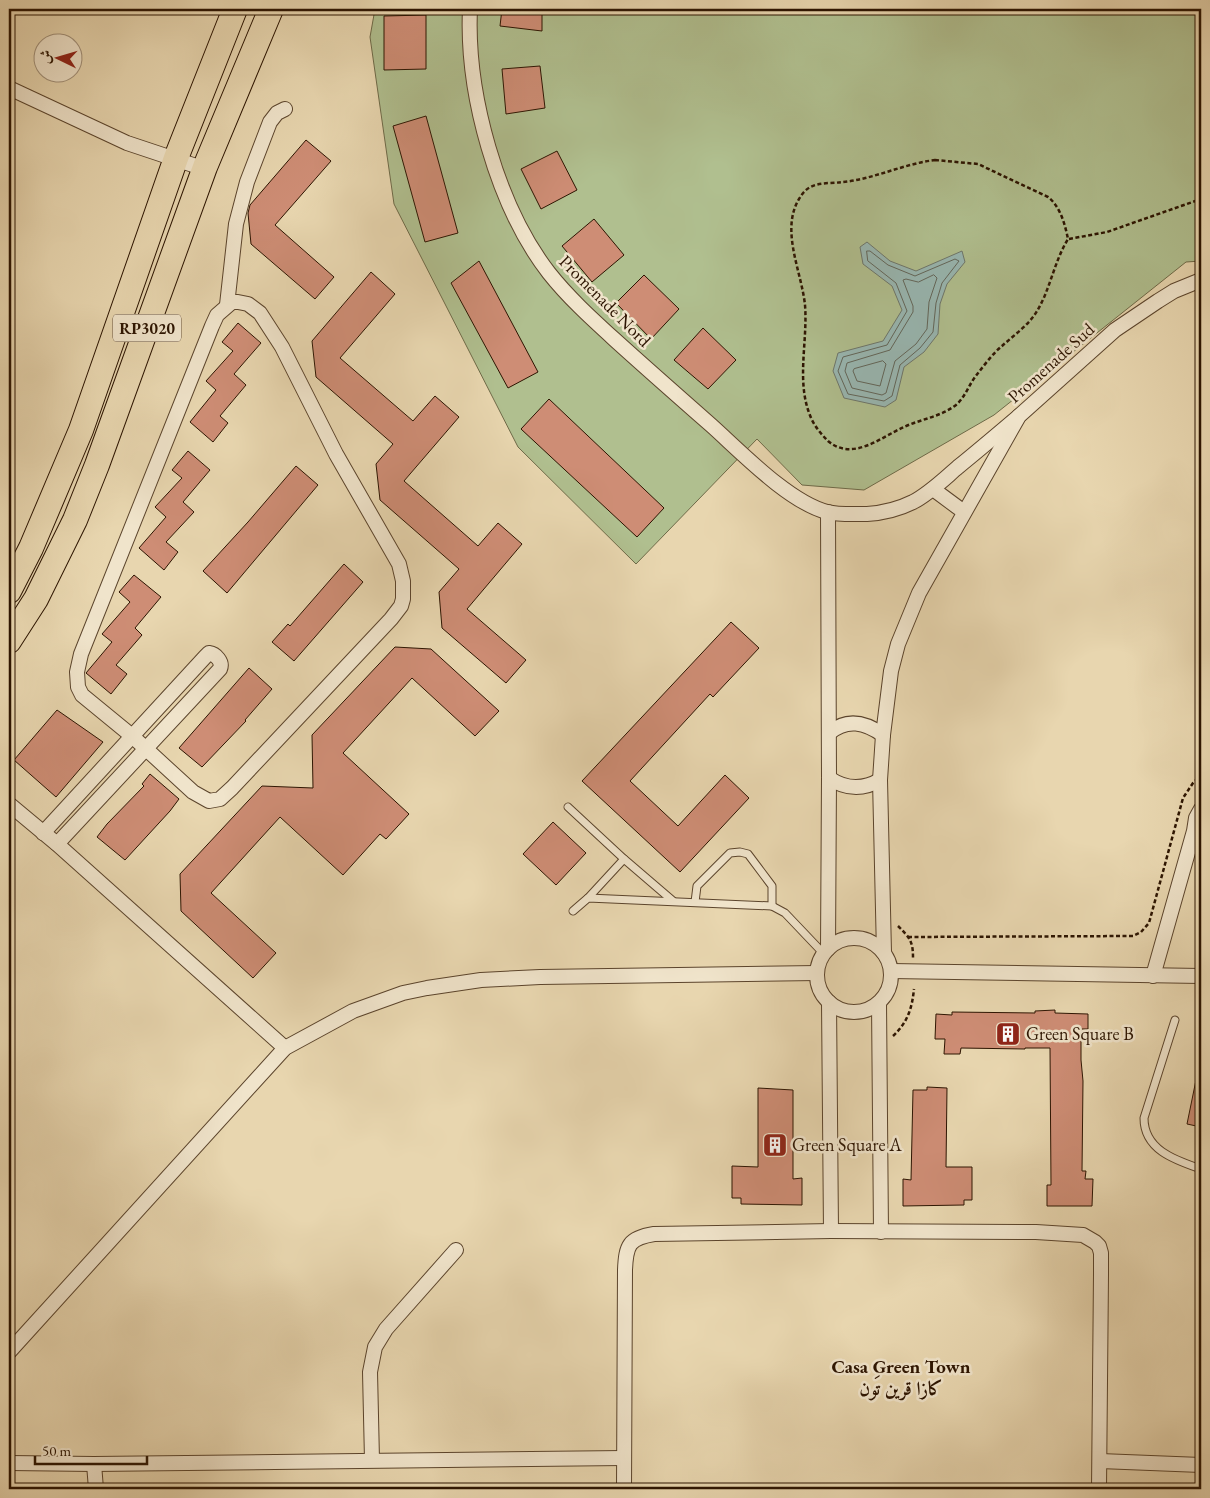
<svg xmlns="http://www.w3.org/2000/svg" width="1210" height="1498" viewBox="0 0 1210 1498" font-family="'EB Garamond',Amiri,serif">
	<style>
		.green { fill: #b0bf8f; stroke: #6e6a48 }
		.water { fill: #98b7b2; stroke: #6d766b }
		.lines { fill: none; stroke-linecap: round; stroke-linejoin: round }
		.shore { stroke: #62665a; stroke-width: 1 }
		.building { fill: #ce8d75; stroke: #2c1401 }
		.service-casing { stroke: #5b442c; stroke-width: 9 }
		.minor-casing { stroke: #5b442c; stroke-width: 16 }
		.trunk-casing { stroke: #2c1401; stroke-width: 26 }
		.path { stroke: #2c1401; stroke-width: 2.5; stroke-dasharray: 4 2.5; stroke-linecap: butt }
		.service { stroke: #f0e4cb; stroke-width: 7 }
		.minor { stroke: #f0e4cb; stroke-width: 14 }
		.trunk { stroke: #e8d6af; stroke-width: 24 }
		.labels { text-anchor: middle; stroke-width: 5; stroke-linejoin: round; paint-order: stroke }
		.shield { fill: #f0e4cb; stroke: #67523e; stroke-width: 1 }
		.shield-label { font-size: 16px; font-weight: bold; fill: #2c1401 }
		.street-label { font-size: 18px; fill: #2c1401; stroke: #f0e4cb }
		.poi-label { font-size: 18px; fill: #2c1401; stroke: #f0e4cb; text-anchor: start }
		.neighbourhood-label { font-size: 19px; font-weight: bold; fill: #2c1401; stroke: #f0e4cb }
	</style>
	<rect width="100%" height="100%" fill="#e8d6af"/>
	<filter id="stains"><feTurbulence type="fractalNoise" baseFrequency=".004" numOctaves="4"/><feColorMatrix values="0 0 0 0 .2 0 0 0 0 .09 0 0 0 0 .02 0 0 0 .5 -.17"/></filter>
	<radialGradient id="worn" r=".72"><stop offset=".6" stop-color="#630" stop-opacity="0"/><stop offset="1" stop-color="#630" stop-opacity=".3"/></radialGradient>
	<polygon class="green" points="375,9 1201,9 1201,261 1186,262 994,415 864,490 802,485 757,439 636,564 518,447 394,204 370,37"/>
	<polygon class="water" points="867,242 890,261 916,271 962,251 965,262 947,284 940,304 938,334 924,352 904,367 896,400 885,407 844,398 833,371 838,353 883,341 902,310 892,286 863,264 860,247"/>
	<g class="lines">
		<g class="shore">
			<polygon points="867,251 870,251 888,265 915,276 955,259 959,261 942,283 936,303 933,332 920,348 900,365 892,396 884,401 848,394 838,371 843,357 887,345 907,311 896,283 868,261"/>
			<polygon points="934,275 937,278 929,302 927,329 916,344 895,361 886,393 882,395 852,388 845,371 847,363 890,350 913,312 913,306 903,280 906,279 918,282"/>
			<polygon points="883,361 886,364 880,386 857,381 853,371 854,369"/>
		</g>
	</g>
	<g class="building">
		<polygon points="502,9 542,9 542,31 500,26"/>
		<polygon points="426,15 426,69 384,70 384,16"/>
		<polygon points="540,66 545,108 506,114 502,69"/>
		<polygon points="426,116 458,233 425,242 393,126"/>
		<polygon points="306,140 331,161 275,225 334,277 315,299 251,244 248,213 250,205"/>
		<polygon points="557,151 577,190 541,209 521,169"/>
		<polygon points="594,219 624,255 592,282 562,246"/>
		<polygon points="479,261 538,372 508,388 451,283"/>
		<polygon points="371,272 395,294 340,358 413,421 435,396 459,417 404,481 478,546 498,523 522,544 467,609 526,660 506,683 442,628 439,592 459,569 380,500 376,464 393,444 316,377 312,341"/>
		<polygon points="644,275 679,309 651,339 616,303"/>
		<polygon points="238,323 261,343 234,374 246,385 220,416 228,423 213,442 190,422 216,390 206,381 233,351 222,342"/>
		<polygon points="703,328 736,360 708,389 674,360"/>
		<polygon points="549,399 664,508 637,537 521,429"/>
		<polygon points="188,451 210,470 183,502 194,512 166,542 178,552 164,570 139,548 166,517 155,507 182,478 172,470"/>
		<polygon points="296,466 318,485 227,593 203,571 248,522"/>
		<polygon points="344,564 363,582 294,661 272,642 288,624 290,626"/>
		<polygon points="134,575 161,597 135,628 142,635 116,665 127,674 111,694 86,673 112,642 102,634 130,602 119,592"/>
		<polygon points="731,622 759,648 713,697 710,694 630,781 678,826 725,775 749,798 680,872 582,781"/>
		<polygon points="395,647 431,649 499,711 475,736 412,678 343,753 409,814 386,839 380,834 343,875 280,817 211,893 276,953 253,978 181,911 180,874 262,786 313,788 312,735"/>
		<polygon points="249,668 272,689 245,720 246,721 202,767 179,748"/>
		<polygon points="57,710 103,742 56,797 14,760"/>
		<polygon points="150,774 179,799 170,811 125,860 97,837 107,824 144,786 142,784"/>
		<polygon points="553,822 586,853 556,885 523,854"/>
		<polygon points="1055,1010 1055,1013 1088,1014 1088,1029 1081,1029 1081,1060 1083,1081 1082,1171 1086,1171 1085,1179 1093,1179 1092,1206 1047,1206 1047,1185 1051,1185 1050,1048 1025,1048 1025,1049 961,1048 960,1054 944,1054 945,1039 935,1039 936,1014 952,1015 952,1012 1035,1013 1035,1011"/>
		<polygon points="1196,1080 1201,1080 1201,1127 1187,1124"/>
		<polygon points="927,1087 947,1088 946,1167 972,1167 972,1200 964,1200 964,1205 903,1206 903,1179 911,1180 913,1090 927,1090"/>
		<polygon points="758,1088 793,1090 793,1179 802,1178 802,1205 741,1204 741,1198 732,1198 732,1166 758,1167"/>
	</g>
	<g class="lines">
		<defs>
			<g id="service">
				<polyline points="568,807 624,859 673,901"/>
				<polyline points="588,898 624,859"/>
				<polyline points="695,902 697,886 730,853 740,852 748,854 772,886 772,906"/>
				<polyline points="1201,905 1200,914 1201,918"/>
				<polyline points="573,911 588,898 772,906 785,913 824,954"/>
				<path d="M 1175,1020 L 1144,1118 C 1144,1150 1175,1160 1201,1169"/>
			</g>
			<g id="minor">
				<path d="M 470,9 C 466,93 497,206 549,273 C 568,297 591,318 614,339 C 646,368 679,397 712,426 C 742,453 789,502 827,512 C 839,515 854,514 867,514 C 882,513 899,509 913,502 C 930,493 944,479 958,467 C 979,450 999,433 1019,416"/>
				<polyline points="9,88 127,143 205,169"/>
				<polygon points="232,302 238,302 248,304 260,313 282,347 336,454 399,564 403,581 403,599 401,606 391,619 232,788 220,799 209,801 193,792 132,736 82,695 78,687 77,672 81,654 212,326 217,315"/>
				<polyline points="227,305 236,224 247,182 270,122 277,113 285,109"/>
				<polyline points="933,489 964,512"/>
				<path d="M 829,733 C 847,718 865,722 883,735"/>
				<path d="M 829,778 C 845,789 863,790 880,780"/>
				<polyline points="9,804 57,844 285,1048"/>
				<path d="M 43,833 L 205,657 L 209,653 C 216,654 223,662 220,669 L 57,844"/>
				<circle cx="854" cy="975" r="37"/>
				<polyline points="828,949 829,778 828,512"/>
				<polyline points="884,953 880,780 883,735 891,671 898,644 919,593 1019,416 1115,330 1158,301 1174,291 1201,280"/>
				<polyline points="891,971 1201,976"/>
				<polyline points="1153,976 1194,831 1196,818 1201,809"/>
				<polyline points="829,1002 831,1231"/>
				<polyline points="879,1003 881,1232"/>
				<polyline points="9,1352 285,1048 353,1011 403,993 427,988 481,980 540,977 817,973"/>
				<polyline points="372,1460 370,1372 375,1347 386,1329 456,1250"/>
				<polyline points="1100,1461 1201,1465"/>
				<polyline points="9,1463 94,1464 624,1458"/>
				<polyline points="94,1464 96,1489"/>
				<path d="M 624,1489 L 625,1270 C 626,1245 629,1238 654,1234 L 831,1231 L 1036,1232 L 1083,1235 L 1095,1242 L 1099,1246 L 1101,1253 L 1101,1274 L 1099,1489"/>
			</g>
			<g id="trunk">
				<polyline points="9,591 31,548 81,430 176,158 235,9"/>
				<polyline points="9,641 36,599 75,520 97,465 205,167 271,9"/>
			</g>
		</defs>
		<use href="#service" class="service-casing"/>
		<use href="#minor" class="minor-casing"/>
		<use href="#trunk" class="trunk-casing"/>
		<g class="path">
			<path d="M 935,160 L 978,164 L 1048,197 C 1060,206 1065,224 1068,239 C 1054,262 1050,290 1037,311 C 1029,325 1014,335 1002,346 C 992,354 983,367 975,377 C 968,387 965,397 956,405 C 940,417 921,419 904,427 C 881,437 853,462 828,441 C 822,435 816,428 812,420 C 795,384 808,343 805,305 C 801,268 777,224 804,192 C 814,181 830,184 843,182 C 874,179 903,164 935,160 Z"/>
			<polyline points="1069,239 1107,232 1201,199"/>
			<path d="M 898,926 C 910,938 913,941 913,958"/>
			<polyline points="908,937 1133,936 1141,932 1149,923 1183,798 1193,783 1201,775"/>
			<path d="M 893,1036 C 908,1022 912,1008 914,989"/>
		</g>
		<use href="#service" class="service"/>
		<use href="#minor" class="minor"/>
		<use href="#trunk" class="trunk"/>
	</g>
	<defs>
		<symbol id="building-square" viewBox="-11 -11 22 22"><rect x="-9" y="-9" width="18" height="18" rx="4" fill="#8f2418" stroke="#f0e4cb"/><path d="M-4-6H4V6H1V3H-1V6H-4ZM-2.5-4.3h1.7v1.8h-1.7ZM.8-4.3h1.7v1.8H.8ZM-2.5-1h1.7V.8h-1.7ZM.8-1h1.7V.8H.8Z" fill="#fff"/></symbol>
	</defs>
	<g fill-rule="evenodd">
		<use href="#building-square" x="994" y="1020" width="28" height="28"/>
		<use href="#building-square" x="761" y="1131" width="28" height="28"/>
	</g>
	<g class="labels">
		<rect class="shield" x="113" y="314.5" width="68" height="27" rx="4"/>
		<g class="shield-label">
			<text x="147" y="334">RP3020</text>
		</g>
		<g class="street-label">
			<text transform="translate(605 301) rotate(45)" y="6">Promenade Nord</text>
			<text transform="translate(1051 363) rotate(-42)" y="6">Promenade Sud</text>
		</g>
		<g class="poi-label">
			<text x="1026" y="1040">Green Square B</text>
			<text x="792" y="1151">Green Square A</text>
		</g>
		<g class="neighbourhood-label">
			<text x="901" y="1373">Casa Green Town<tspan x="901" dy="22">كازا قرين تَون</tspan></text>
		</g>
	</g>
	<rect width="1210" height="1498" fill="none" stroke="#e8d6af" stroke-width="30"/>
	<rect x="10" y="10" width="1190" height="1478" fill="none" stroke="#2c1401" stroke-width="2.5"/>
	<rect x="15" y="15" width="1180" height="1468" fill="none" stroke="#2c1401"/>
	<g transform="translate(58 58) rotate(275)"><circle r="24" fill="#f0e4cb" stroke="#a2917a"/>
	<path d="M0-4L9 19L0 12L-9 19Z" fill="#8f2418"/>
	<text y="-8" font-size="14" font-weight="bold" text-anchor="middle" fill="#2c1401">ش</text>
	</g>
	<path d="M35 1456v8h112v-8" fill="none" stroke="#2c1401" stroke-width="2.5"/>
	<text x="42" y="1456" font-size="15" fill="#2c1401" stroke="#f0e4cb" stroke-width="4" paint-order="stroke">50 m</text>
	<rect width="100%" height="100%" filter="url(#stains)"/>
	<rect width="100%" height="100%" fill="url(#worn)"/>
</svg>
